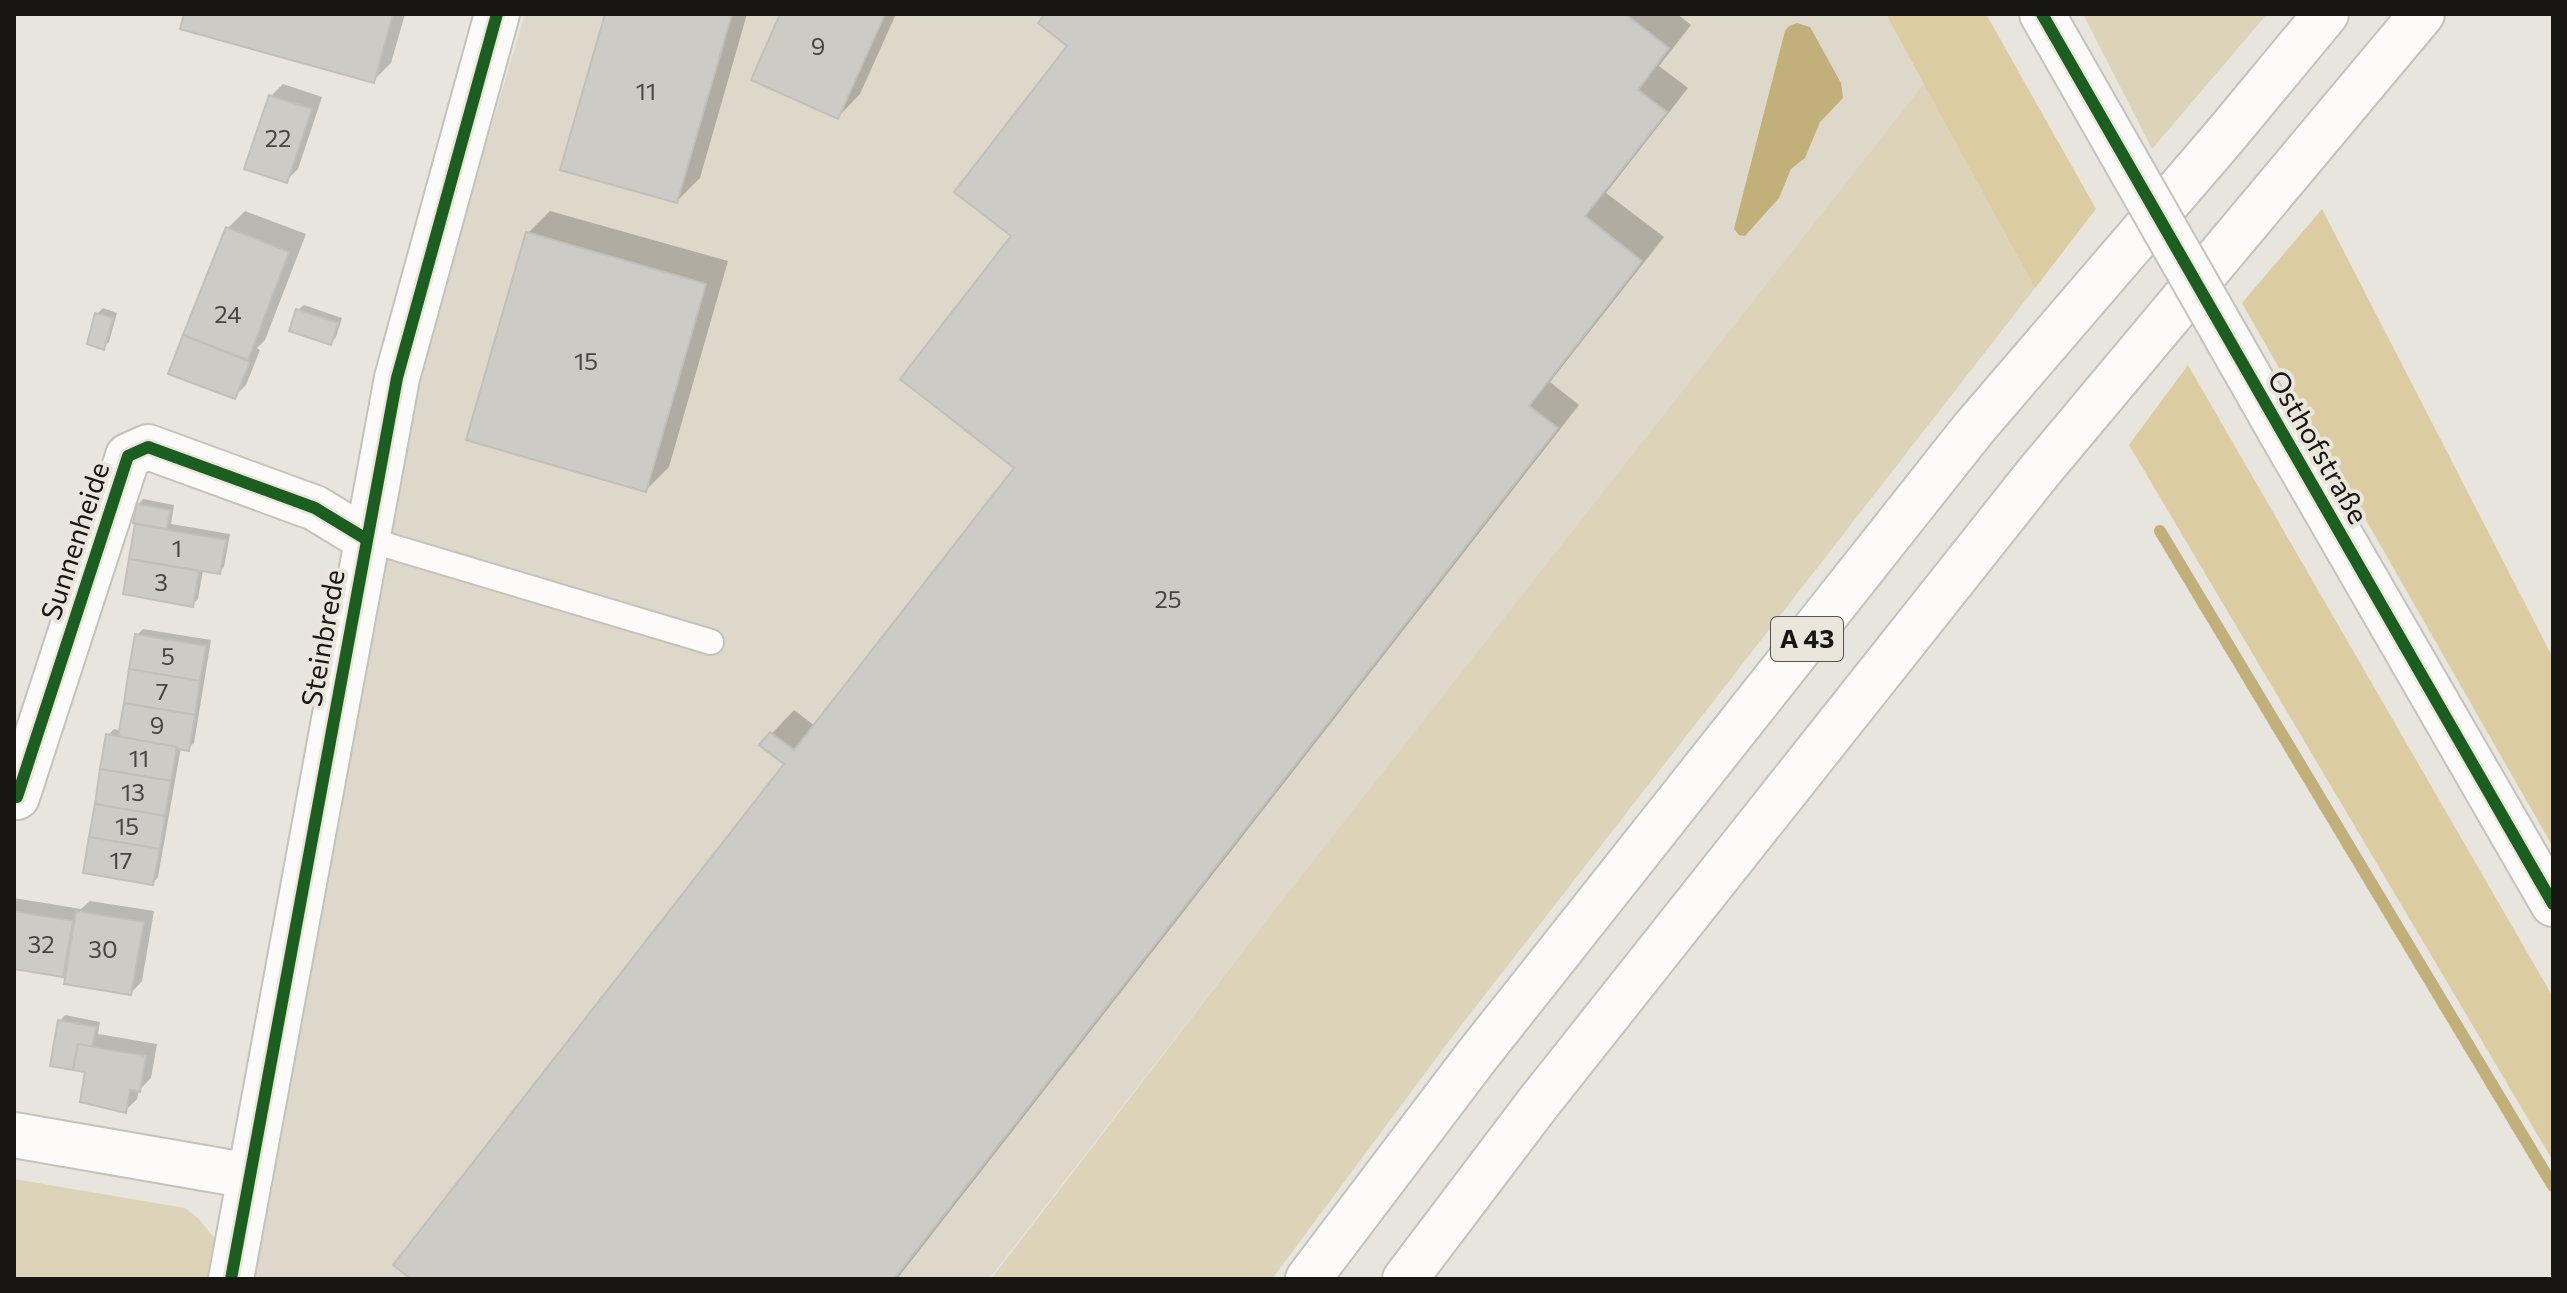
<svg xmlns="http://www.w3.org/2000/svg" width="2567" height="1293" viewBox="0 0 2567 1293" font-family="Commissioner,sans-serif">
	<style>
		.built { fill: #ddd8ca }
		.green { fill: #dcd3b8 }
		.forest { fill: #dbcca1 }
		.water { fill: #c2b07b }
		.shadow { fill: #0003 }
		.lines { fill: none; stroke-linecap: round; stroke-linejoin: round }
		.stream { stroke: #c2b07b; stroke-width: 12 }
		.building { fill: #cdcbc6; stroke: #c1bfba; stroke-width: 2 }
		.service-casing { stroke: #c4c2bd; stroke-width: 28 }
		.minor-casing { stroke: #c4c2bd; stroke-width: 48 }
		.tertiary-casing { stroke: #c4c2bd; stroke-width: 48 }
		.motorway-casing { stroke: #c4c2bd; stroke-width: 48 }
		.service { stroke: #fcfbfa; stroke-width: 24 }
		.minor { stroke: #fcfbfa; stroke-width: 44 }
		.tertiary { stroke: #fcfbfa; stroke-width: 44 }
		.motorway { stroke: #fcfbfa; stroke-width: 44 }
		.tertiary-bridge-casing { stroke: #c4c2bd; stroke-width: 48; stroke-linecap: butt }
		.tertiary-bridge { stroke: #fcfbfa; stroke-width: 44 }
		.cycleway-casing { stroke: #ebe6db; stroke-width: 17 }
		.cycleway { stroke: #1b5e20; stroke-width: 12 }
		.labels { text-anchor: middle; stroke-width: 8; stroke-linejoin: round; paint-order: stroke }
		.number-label { font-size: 24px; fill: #464541 }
		.shield { fill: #ebe6db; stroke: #57544e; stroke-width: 2 }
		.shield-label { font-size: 26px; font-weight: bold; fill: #171612 }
		.street-label { font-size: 28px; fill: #171612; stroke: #ebe6db }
	</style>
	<rect width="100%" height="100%" fill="#e8e5de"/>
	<polygon class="built" points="525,14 1886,14 1925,82 1272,913 989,1279 252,1279 389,544 415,382"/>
	<g class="green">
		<polygon points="2083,14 2267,14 2152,149"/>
		<polygon points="1925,82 2035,288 1449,1041 1272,1279 991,1279 1272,913"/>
		<polygon points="14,1179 185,1208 199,1219 215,1239 207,1279 14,1279"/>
	</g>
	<g class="forest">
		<polygon points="1886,14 1986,14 2096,209 2035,288"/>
		<polygon points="2322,209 2553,658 2553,847 2242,303"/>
		<polygon points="2188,365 2553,997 2553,1161 2129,445"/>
	</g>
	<polygon class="water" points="1797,23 1810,27 1841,83 1843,98 1820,122 1805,158 1791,169 1779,198 1745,236 1739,235 1734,229 1785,31 1789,26"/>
	<g class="shadow">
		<polygon points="186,14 405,14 391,63 373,81"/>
		<polygon points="607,14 747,14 700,178 677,201"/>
		<polygon points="782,14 896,14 860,94 838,117"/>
		<polygon points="1047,14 1677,14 1691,25 1659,66 1688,88 1606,193 1664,237 1550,382 1579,405 897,1279 414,1279 787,764 762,744 794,710 815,726 1017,468 1014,236 1070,45"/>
		<polygon points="283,84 322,97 298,169 286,181 271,96"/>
		<polygon points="245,211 306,234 265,340 257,348 260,350 246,385 234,397 184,336 228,228"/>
		<polygon points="550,211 728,261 669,467 646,490 528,233"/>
		<polygon points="304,305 342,318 336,337 331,343 298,310"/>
		<polygon points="103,308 117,313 109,342 103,347 97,314"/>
		<polygon points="143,499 174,505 171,524 230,534 224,567 219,572 203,570 198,599 193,604 125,593 138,505"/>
		<polygon points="143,629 211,640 194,743 188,748 181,747 158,877 153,883 108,735 114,729 121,731 137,635"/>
		<polygon points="14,898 81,909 90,901 154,911 142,981 131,993 67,976 14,966"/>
		<polygon points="65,1015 100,1022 98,1034 157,1044 151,1078 139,1090 137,1099 125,1111 88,1070 60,1021"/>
	</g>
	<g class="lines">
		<polyline class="stream" points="2160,531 2553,1186"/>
	</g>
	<g class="building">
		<polygon points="184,14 393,14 374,83 180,29"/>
		<polygon points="605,14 732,14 677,203 560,170"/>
		<polygon points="780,14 885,14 838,119 751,80"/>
		<polygon points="1045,14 1625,14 1669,48 1638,90 1667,112 1585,216 1642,261 1529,406 1558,428 894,1279 411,1279 393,1265 784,764 759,745 770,732 794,750 1014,468 900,379 1011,236 954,192 1067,46 1038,23"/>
		<polygon points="269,95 312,109 287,183 244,169"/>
		<polygon points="226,227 289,252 248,360 183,335"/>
		<polygon points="526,232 706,284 646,492 466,440"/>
		<polygon points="296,309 338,323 331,345 289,331"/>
		<polygon points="95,313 113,318 104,350 87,344"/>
		<polygon points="183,335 250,362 235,399 168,374"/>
		<polygon points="136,504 170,510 167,529 133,523"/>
		<polygon points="135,524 226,540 220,574 129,559"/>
		<polygon points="129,559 199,571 193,607 123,594"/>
		<polygon points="135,634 206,646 200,681 129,669"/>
		<polygon points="129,669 200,681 195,715 124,703"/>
		<polygon points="124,703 195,715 189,751 118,737"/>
		<polygon points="106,734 177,747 171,781 100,769"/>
		<polygon points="100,769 171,781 165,816 95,804"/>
		<polygon points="95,804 165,816 160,849 89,837"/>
		<polygon points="89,837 160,849 153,885 83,873"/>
		<polygon points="14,911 73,921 63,977 14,969"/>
		<polygon points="76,911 144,922 131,995 64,984"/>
		<polygon points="58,1020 96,1027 92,1047 78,1044 73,1070 50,1066"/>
		<polygon points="78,1044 146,1056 140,1092 130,1090 126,1113 80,1102 85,1072 73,1070"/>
	</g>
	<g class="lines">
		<defs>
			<polyline id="service" points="366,539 711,642"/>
			<g id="minor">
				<polyline points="17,797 128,456 148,447 315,508 366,539"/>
				<polyline points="14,1135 250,1176"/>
				<polyline points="231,1279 397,378 497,14"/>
			</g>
			<g id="tertiary">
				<polyline points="2042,14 2065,54"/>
				<polyline points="2283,436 2553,904"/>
			</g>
			<g id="motorway">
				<polyline points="1308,1279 1476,1057 1974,428 2224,137 2326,14"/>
				<polyline points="1405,1279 1539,1102 2038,473 2422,14"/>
			</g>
		</defs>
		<use href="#service" class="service-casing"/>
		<use href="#minor" class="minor-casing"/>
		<use href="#tertiary" class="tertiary-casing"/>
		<use href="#motorway" class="motorway-casing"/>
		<use href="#service" class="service"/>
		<use href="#minor" class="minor"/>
		<use href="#tertiary" class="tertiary"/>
		<use href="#motorway" class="motorway"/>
		<defs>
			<polyline id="tertiary-bridge" points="2065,54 2283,436"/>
		</defs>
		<use href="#tertiary-bridge" class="tertiary-bridge-casing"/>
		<use href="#tertiary-bridge" class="tertiary-bridge"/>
		<defs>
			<g id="cycleway">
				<polyline points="2042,14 2553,904"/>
				<polyline points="17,797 128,456 148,447 315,508 366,539"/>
				<polyline points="231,1279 397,378 497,14"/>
			</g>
		</defs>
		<use href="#cycleway" class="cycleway-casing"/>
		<use href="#cycleway" class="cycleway"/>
	</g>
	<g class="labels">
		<g class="number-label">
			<text x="818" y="55">9</text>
			<text x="646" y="100">11</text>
			<text x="278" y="147">22</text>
			<text x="228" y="323">24</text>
			<text x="586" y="370">15</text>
			<text x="177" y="557">1</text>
			<text x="161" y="591">3</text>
			<text x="1168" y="608">25</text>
			<text x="168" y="665">5</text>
			<text x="162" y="700">7</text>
			<text x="157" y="734">9</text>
			<text x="139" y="767">11</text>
			<text x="133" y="801">13</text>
			<text x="127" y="835">15</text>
			<text x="121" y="869">17</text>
			<text x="41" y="953">32</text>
			<text x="103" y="958">30</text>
		</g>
		<rect class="shield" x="1771" y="617" width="72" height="44" rx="6"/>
		<g class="shield-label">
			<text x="1807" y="648">A 43</text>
		</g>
		<g class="street-label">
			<text transform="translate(2318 447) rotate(60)" y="10">Osthofstraße</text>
			<text transform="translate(75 541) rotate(-72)" y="10">Sunnenheide</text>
			<text transform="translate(323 638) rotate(-80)" y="10">Steinbrede</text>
		</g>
	</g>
	<rect width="2567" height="1293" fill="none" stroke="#171612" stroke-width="32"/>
</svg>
